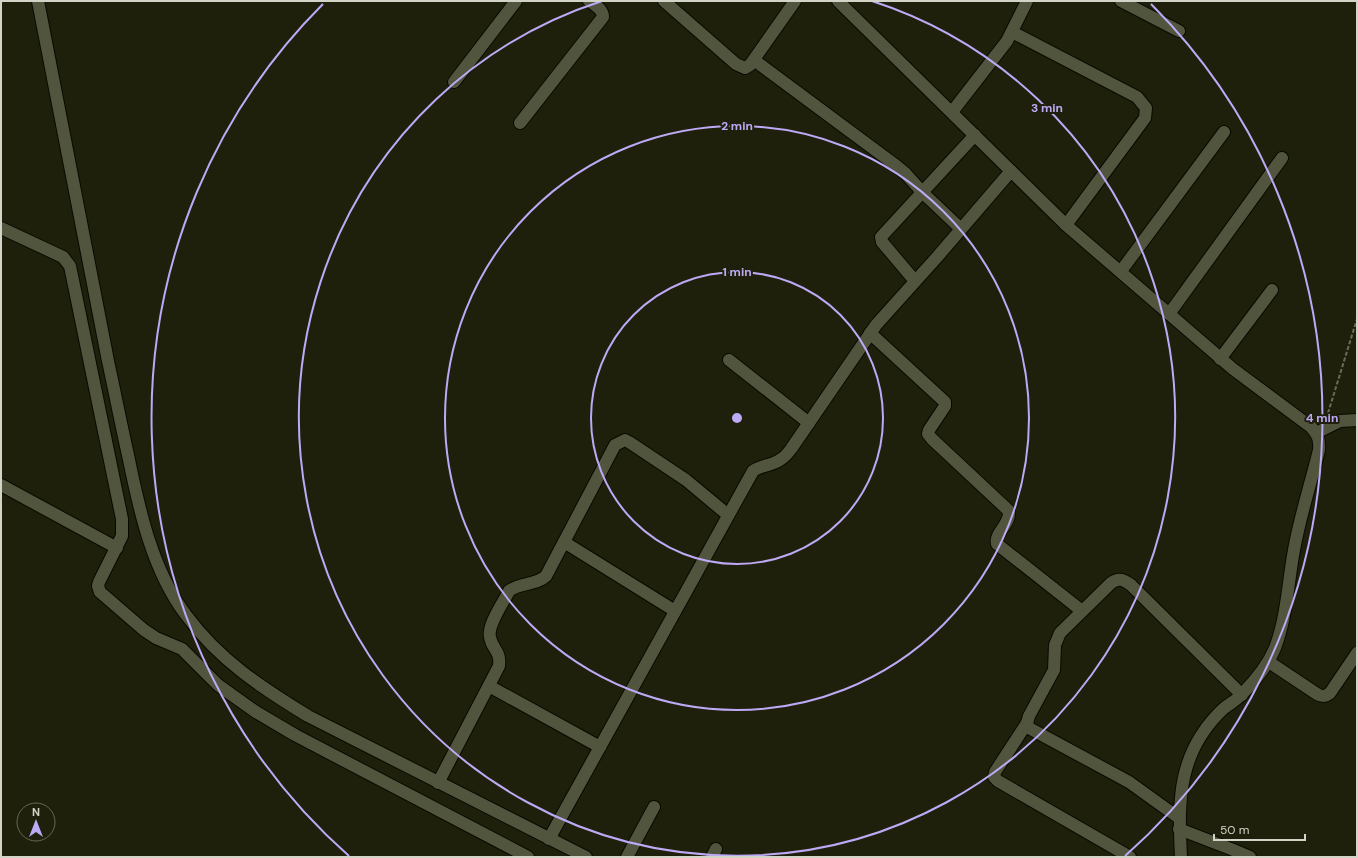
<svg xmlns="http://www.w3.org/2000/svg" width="1358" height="858" viewBox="0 0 1358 858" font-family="'DM Sans',sans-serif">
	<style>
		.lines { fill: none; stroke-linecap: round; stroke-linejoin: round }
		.minor-casing { stroke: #080a00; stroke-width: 14 }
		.path { stroke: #696c5a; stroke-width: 2; stroke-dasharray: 4 2; stroke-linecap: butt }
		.minor { stroke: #51553e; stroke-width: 12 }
		.ring { fill: none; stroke: #bda9f5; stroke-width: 2 }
		.centre { fill: #bda9f5; stroke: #1e200b; stroke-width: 2 }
		.ring-label { font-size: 12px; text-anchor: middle; font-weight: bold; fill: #bda9f5; stroke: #1e200b; stroke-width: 4; stroke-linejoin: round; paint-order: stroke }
	</style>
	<rect width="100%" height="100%" fill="#1e200b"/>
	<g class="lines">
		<defs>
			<g id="minor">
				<path d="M 38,1 C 62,121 84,241 108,361 C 115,393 121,424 128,455 C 139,509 152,570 186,615 C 219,660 262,688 308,716 L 586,857"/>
				<polyline points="664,1 736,64 745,68 750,65 795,1"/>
				<path d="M 838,1 L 1066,225 L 1233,369 L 1311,427 C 1318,435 1320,440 1319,450 C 1311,483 1300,516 1294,550 C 1288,582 1287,617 1275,648 C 1268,665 1255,681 1242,694 C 1237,700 1229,704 1223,709 C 1178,752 1178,799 1181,857"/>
				<polyline points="1121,1 1179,31"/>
				<polyline points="1012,32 1137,97 1146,108 1145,118 1066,225"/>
				<polyline points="754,60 894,164 905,173 922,192 961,229"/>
				<polyline points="454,82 516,1"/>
				<polyline points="952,112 1007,41 1027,1"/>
				<path d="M 520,123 L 603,17 C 603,9 595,5 589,1"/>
				<polyline points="1,228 63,257 70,266 122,519 122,536 99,582 98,586 100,592 144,630 156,638 182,649 218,685 256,712 295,735 528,857"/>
				<polyline points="1121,271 1224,132"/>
				<polyline points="915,281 882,242 881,237 975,135"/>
				<polyline points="1169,314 1282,158"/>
				<path d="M 870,333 L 945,402 L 945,406 L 929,430 L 928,434 L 932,439 L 1009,511 C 1011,524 994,533 997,544 L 1082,611"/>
				<polyline points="1220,359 1272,290"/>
				<polyline points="729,360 809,423"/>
				<polyline points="1316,433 1340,421 1357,420"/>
				<polyline points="1,485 117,548"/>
				<polyline points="564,542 675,611"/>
				<path d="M 1269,662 L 1317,694 C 1322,697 1325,697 1330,693 L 1357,653"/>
				<polyline points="489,686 600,747"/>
				<polyline points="1027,723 995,772 994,777 998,781 1130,857"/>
				<path d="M 438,783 L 499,666 C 501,650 492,650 490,637 C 487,625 504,602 509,591 C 520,582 535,586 546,576 L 615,445 L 625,440 L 629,442 L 686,480 L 728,515"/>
				<path d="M 1179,818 L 1129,782 L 1029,728 L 1027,723 L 1029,716 L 1054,670 L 1055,645 L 1060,633 L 1111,583 C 1119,577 1124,580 1131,585 L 1242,695"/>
				<polyline points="1179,829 1231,849 1250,857"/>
				<path d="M 549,839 L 753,471 C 763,464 773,466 781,459 C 785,457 788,453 791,449 L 876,325 L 938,256 L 1011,171"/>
				<polyline points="627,857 654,807"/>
				<polyline points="712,857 716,849"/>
			</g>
		</defs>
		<use href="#minor" class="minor-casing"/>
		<polyline class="path" points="1328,413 1357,319"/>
		<use href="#minor" class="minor"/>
	</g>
	<g class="ring">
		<circle cx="737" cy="418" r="146"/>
		<circle cx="737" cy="418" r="292"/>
		<path d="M872 1A438 438 0 1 1 602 1"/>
		<path d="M349 856A585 585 0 0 1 323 4M1151 4A585 585 0 0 1 1125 856"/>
	</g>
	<circle cx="737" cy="418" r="6" class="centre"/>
	<g class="ring-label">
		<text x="1047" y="112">3 min</text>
		<text x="737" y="130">2 min</text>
		<text x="737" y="276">1 min</text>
		<text x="1322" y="422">4 min</text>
	</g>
	<rect width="1358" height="858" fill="none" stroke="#d1d4c6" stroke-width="4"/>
	<g transform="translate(36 822)"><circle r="19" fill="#1e200b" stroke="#666856"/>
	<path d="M0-3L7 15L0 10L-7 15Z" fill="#bda9f5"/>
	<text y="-6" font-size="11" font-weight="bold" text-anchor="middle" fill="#d1d4c6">N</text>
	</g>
	<path d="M1214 834v6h91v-6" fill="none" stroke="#d1d4c6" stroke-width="2"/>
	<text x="1220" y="834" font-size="12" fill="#d1d4c6" stroke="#1e200b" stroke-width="3" paint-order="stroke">50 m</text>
</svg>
